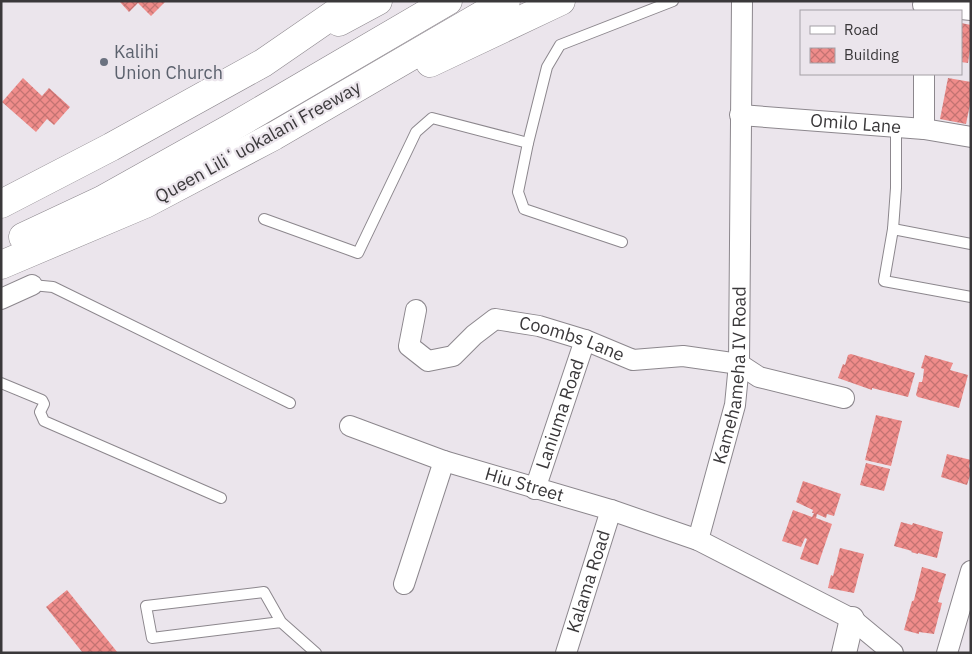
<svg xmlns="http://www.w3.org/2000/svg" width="972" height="654" font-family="'IBM Plex Sans',sans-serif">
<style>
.building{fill:url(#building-cross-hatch)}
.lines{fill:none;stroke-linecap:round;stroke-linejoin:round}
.service-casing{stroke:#8c878d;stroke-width:12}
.minor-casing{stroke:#8c878d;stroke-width:22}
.tertiary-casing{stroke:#8c878d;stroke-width:26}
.motorway-casing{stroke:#8c878d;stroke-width:29}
.service{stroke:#fff;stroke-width:10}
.minor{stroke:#fff;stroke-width:20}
.tertiary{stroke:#fff;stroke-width:24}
.motorway{stroke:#fff;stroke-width:28}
.worship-dot{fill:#6b7280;stroke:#ebe5ec;stroke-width:2}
.labels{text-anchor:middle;stroke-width:4.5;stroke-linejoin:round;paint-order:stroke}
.worship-label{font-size:18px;fill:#5b616d;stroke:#ebe5ec;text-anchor:start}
.street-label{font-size:18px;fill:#3a383a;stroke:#ebe5ec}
</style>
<defs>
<pattern id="building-cross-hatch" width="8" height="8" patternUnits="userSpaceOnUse" patternTransform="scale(1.25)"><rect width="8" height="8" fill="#ef8c8a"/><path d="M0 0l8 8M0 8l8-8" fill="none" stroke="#c37372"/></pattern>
</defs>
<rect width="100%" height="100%" fill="#ebe5ec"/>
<g class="building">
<polygon points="119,1 166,1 151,16 138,3 129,12"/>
<polygon points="961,23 971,25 971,42 968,63 961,62"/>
<polygon points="23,78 42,96 49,88 70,107 54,125 47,119 36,132 2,102"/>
<polygon points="948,78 971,82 971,100 966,124 940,119"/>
<polygon points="851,354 915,373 908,397 872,388 872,390 838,378 843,364 845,365 848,355"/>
<polygon points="925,355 953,363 950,370 968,375 959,408 918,397 916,395 919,382 922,382 923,378 924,369 921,368"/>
<polygon points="876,415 902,421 891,466 865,460"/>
<polygon points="947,454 971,460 969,466 971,472 967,485 941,477"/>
<polygon points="866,463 890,469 884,491 860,485"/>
<polygon points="803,481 841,494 834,516 827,514 826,518 817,514 816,518 832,524 818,565 800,559 807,539 805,538 801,547 782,541 793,510 812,517 814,513 812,513 813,510 796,502"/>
<polygon points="901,522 912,525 913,523 943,532 937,558 918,553 918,554 911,552 912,551 894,546"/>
<polygon points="840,548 864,554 854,593 828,588 831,575 833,576"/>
<polygon points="922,567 946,574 938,602 942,603 934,634 919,632 919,634 904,630 912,601 913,601 914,600"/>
<polygon points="67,590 118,653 83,653 46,607"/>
</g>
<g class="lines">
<g class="service-casing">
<g id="service">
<polyline points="896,127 896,188 893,229 884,281 971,297"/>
<polyline points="264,219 358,253 416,132 432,118 528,143"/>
<polyline points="893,229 971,244"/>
<polyline points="622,242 524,209 518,192 528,143 547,67 560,45 673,1"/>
<polyline points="32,285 53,287 290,403"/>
<polyline points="1,383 42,400 44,404 40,412 44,421 221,498"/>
<polyline points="281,622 152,638 146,606 264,592 281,622 316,653"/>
</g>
</g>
<g class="minor-casing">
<g id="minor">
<polyline points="923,5 971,10"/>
<polyline points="924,74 924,129"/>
<path id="s1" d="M740,115L924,129L971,137"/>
<polyline points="1,299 32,285"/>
<path id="s2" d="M416,310L409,346L428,361L453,356L474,335L495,319L539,326L585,340L633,360L683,356L739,364L759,377L844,398"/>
<path id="s3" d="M350,426L444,461L611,510L698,540L852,619L893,653"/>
<path id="s4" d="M535,489L585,340"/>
<path id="s5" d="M698,540L735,405L739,364L742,1"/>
<polyline points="404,584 444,461"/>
<path id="s6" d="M566,653L611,510"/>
<polyline points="947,653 971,571"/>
</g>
</g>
<g class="tertiary-casing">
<polyline id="tertiary" points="844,653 852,619"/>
</g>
<g class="motorway-casing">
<g id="motorway">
<polyline points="339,22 378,1"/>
<polyline points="430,63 561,1"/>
<polyline points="1,204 111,147 263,63 353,1"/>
<polyline points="23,237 102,200 229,129 448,1"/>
<polyline points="1,265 145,204 274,136 506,1"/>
</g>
</g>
<use href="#service" class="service"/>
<use href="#minor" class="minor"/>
<use href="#tertiary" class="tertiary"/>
<use href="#motorway" class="motorway"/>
</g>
<circle class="worship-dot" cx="104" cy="62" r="5"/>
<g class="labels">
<g class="worship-label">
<text x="114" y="58">Kalihi<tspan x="114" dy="21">Union Church</tspan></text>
</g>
<g class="street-label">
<text dy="6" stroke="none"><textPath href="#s1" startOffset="116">Omilo Lane</textPath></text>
<text transform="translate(258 142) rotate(-29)" y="6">Queen Liliʻuokalani Freeway</text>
<text dy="6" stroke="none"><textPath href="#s2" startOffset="222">Coombs Lane</textPath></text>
<text dy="6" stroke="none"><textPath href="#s5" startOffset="169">Kamehameha IV Road</textPath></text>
<text dy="6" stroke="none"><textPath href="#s4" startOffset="79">Laniuma Road</textPath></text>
<text dy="6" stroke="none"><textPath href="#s3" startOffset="184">Hiu Street</textPath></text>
<text dy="6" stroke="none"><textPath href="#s6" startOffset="75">Kalama Road</textPath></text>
</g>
</g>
<rect width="972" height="654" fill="none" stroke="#3a383a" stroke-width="5"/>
<rect x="800" y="10" width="162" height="65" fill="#ebe5ec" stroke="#a4a0a5"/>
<rect x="810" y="26" width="25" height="8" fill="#ffffff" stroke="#a4a0a5"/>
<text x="844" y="35" font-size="15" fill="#3a383a">Road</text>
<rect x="810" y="48" width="25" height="15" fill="url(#building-cross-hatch)" stroke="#a4a0a5"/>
<text x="844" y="60" font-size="15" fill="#3a383a">Building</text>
</svg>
